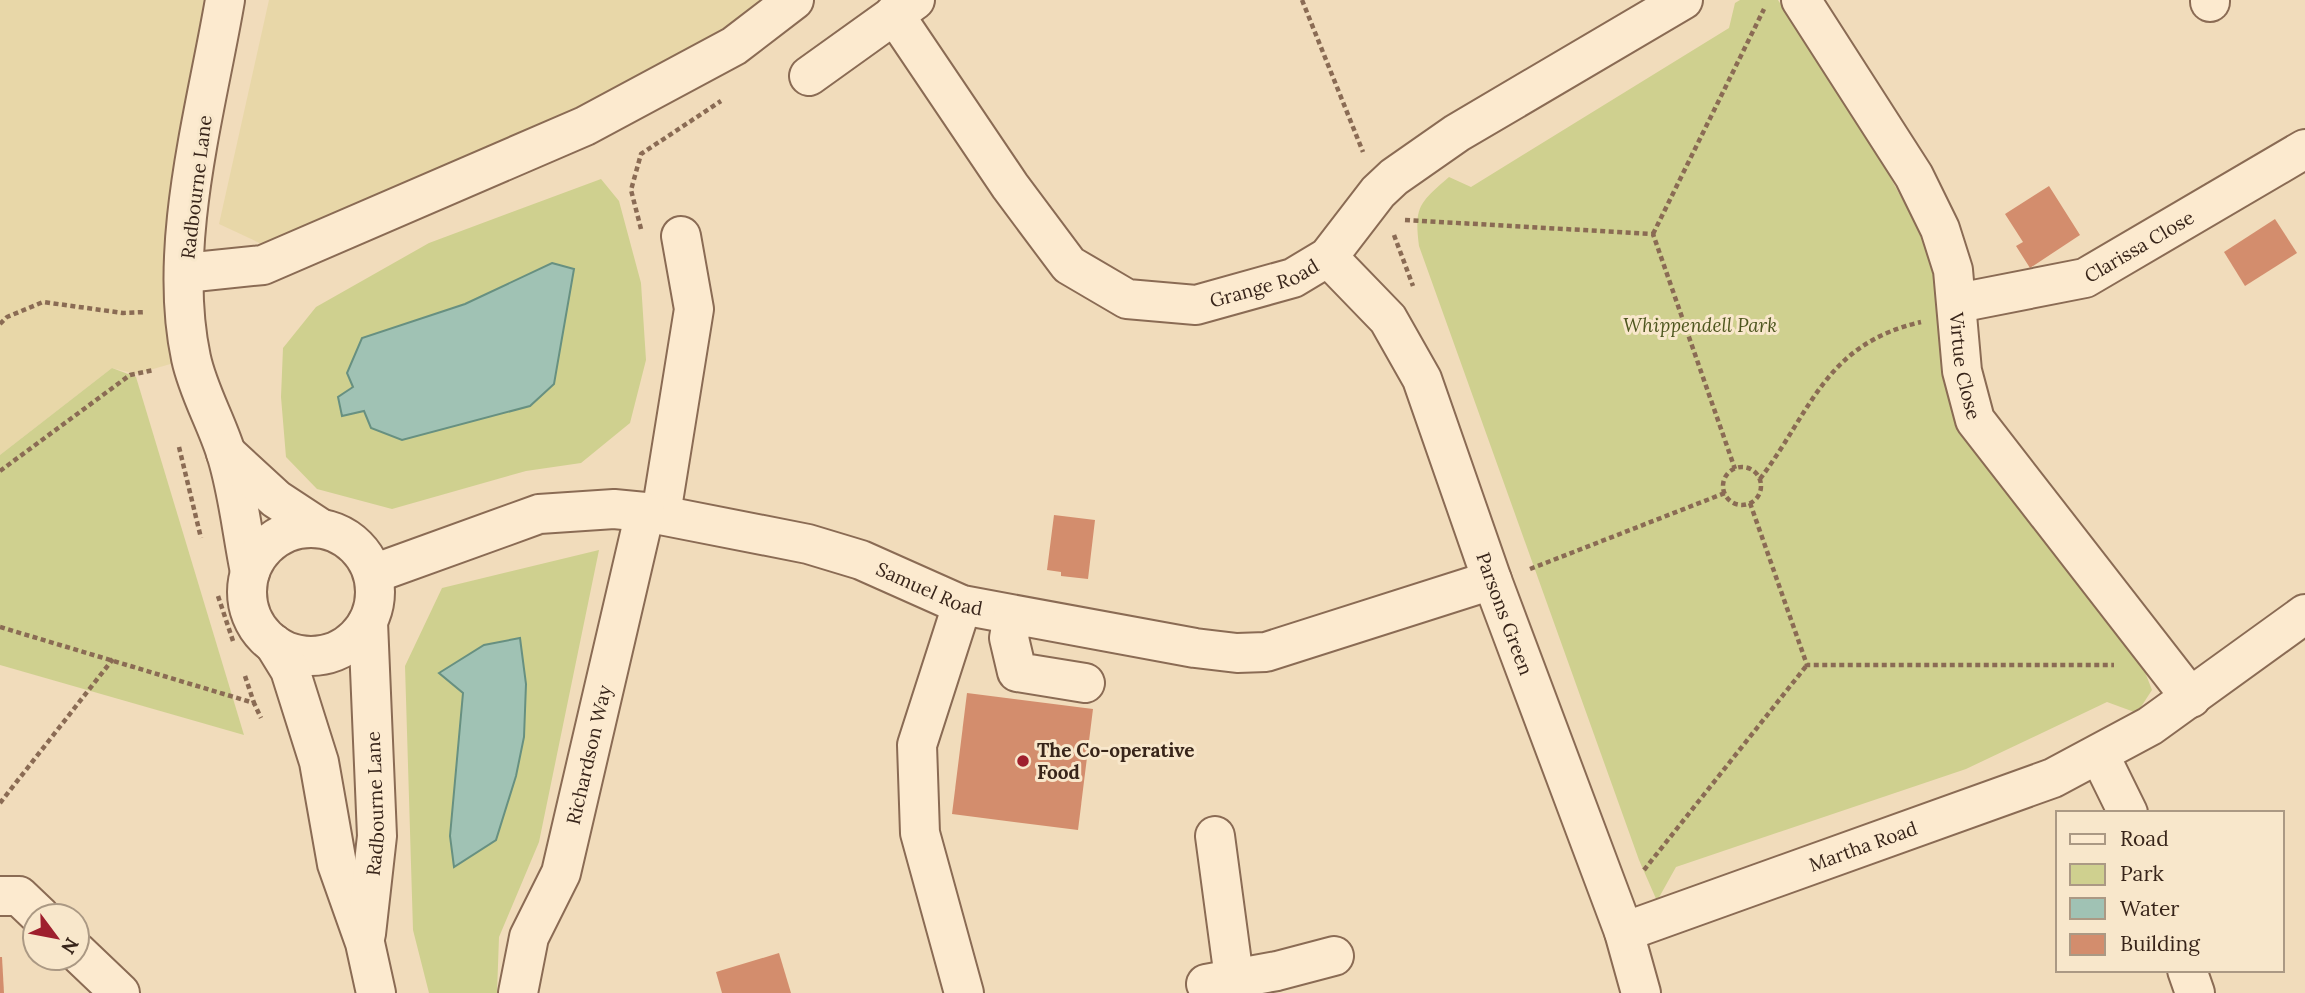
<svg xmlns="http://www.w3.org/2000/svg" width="2305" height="993" font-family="Lora,serif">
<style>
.farmland{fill:#e8d7a8}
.green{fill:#cfd08f;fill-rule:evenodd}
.water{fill:#a0c2b4;stroke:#679081;stroke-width:2}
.building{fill:#d38d6d}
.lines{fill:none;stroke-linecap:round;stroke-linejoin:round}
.minor-casing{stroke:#8a6b54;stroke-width:42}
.path{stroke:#8a6b54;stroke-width:4.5;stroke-dasharray:5 3.5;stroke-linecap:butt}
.minor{stroke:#fceacf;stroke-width:38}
.poi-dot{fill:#9e1f2d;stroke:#f8e7cb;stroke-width:2.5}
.labels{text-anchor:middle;stroke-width:6;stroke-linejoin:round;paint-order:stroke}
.street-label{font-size:19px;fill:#38251a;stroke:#f8e7cb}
.park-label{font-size:19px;font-style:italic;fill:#4e561f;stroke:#f8e7cb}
.poi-label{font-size:19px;font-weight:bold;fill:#38251a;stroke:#f8e7cb;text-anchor:start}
</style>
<rect width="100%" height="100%" fill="#f1dcbb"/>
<g class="farmland">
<polygon points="0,0 229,0 191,358 136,374 112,368 0,455"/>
<polygon points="269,0 765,0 746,15 604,100 266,246 219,224"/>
</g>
<g class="green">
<path d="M1740,0H1778L1884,166L1929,248L1939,317L1943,380L1961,426L2136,649L2152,690L2137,713L2107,702L1966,769L1676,867L1657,901L1639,860L1419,246C1414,207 1419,203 1449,177L1471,187L1729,28L1735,3Z"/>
<path d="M601,179L619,201L641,283L646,360L630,423L581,463L526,471L392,509L317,489L286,457L281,397L283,348L316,307L429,243ZM552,263L530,406L402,440L364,411L338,397L465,304Z"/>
<polygon points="112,368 136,377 244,735 0,665 0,455"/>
<path d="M599,550L539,842L499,937L497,993H429L413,930L405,666L442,588ZM520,639L526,684L524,737L516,776L496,839L455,867L450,836L463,693Z"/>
</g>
<g class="water">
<polygon points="552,263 574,269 554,384 530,406 402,440 371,428 364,411 342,416 338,397 353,387 347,373 362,338 465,304"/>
<polygon points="520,638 526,684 524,737 516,776 496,840 454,867 450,836 463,693 439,673 484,645"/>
</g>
<g class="building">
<polygon points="2049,186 2080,235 2030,268 2016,246 2023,242 2005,214"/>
<polygon points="2275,219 2297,253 2245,286 2224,252"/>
<polygon points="1054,515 1095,520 1088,579 1061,576 1061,572 1047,570"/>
<polygon points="967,693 1093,709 1078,830 952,814"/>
<polygon points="779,953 791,993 722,993 716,972"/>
<polygon points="0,957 2,957 4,993 0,993"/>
</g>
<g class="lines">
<g class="minor-casing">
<g id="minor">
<path d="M225,0C206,111 167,246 191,358C198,391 216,421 226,453C238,490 242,533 250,572"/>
<path id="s1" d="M1801,0L1914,176L1940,229L1953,270L1962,371L1975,420L2191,698"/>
<polyline points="2210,0 2210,2"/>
<path id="s2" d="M894,14L1010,186L1069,265L1127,299L1196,305L1293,278L1328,257L1378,192L1394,177L1457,133L1683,0"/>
<polyline points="809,76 915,0"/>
<path id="s3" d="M1328,257L1388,319L1422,379L1492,580L1624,932L1641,993"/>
<polyline points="185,273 263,265 585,126 734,46 794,0"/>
<path id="s4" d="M1958,303L2085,278L2305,149"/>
<polyline points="226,453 276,499 320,528"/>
<polyline points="661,514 694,309 681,236"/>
<circle cx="311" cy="592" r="64"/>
<path id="s5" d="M373,574L539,514L614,509L645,512L808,544L861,560L962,605L1195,648L1237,653L1266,652L1492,580"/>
<polyline points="962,605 917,745 920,833 964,993"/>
<polyline points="1013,616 1009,638 1017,672 1085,683"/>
<polyline points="274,644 290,670 319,762 337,864 365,943 376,993"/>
<polyline points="2099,754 2128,813"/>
<polyline points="1215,836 1234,978"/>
<polyline points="0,896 19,896 40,916"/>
<path id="s6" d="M1624,932L2053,778L2150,726L2305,614"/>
<path id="s7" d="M366,934L377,836L368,622"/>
<polyline points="77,952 120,993"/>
<polyline points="2187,970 2195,993"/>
<polyline points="1206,984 1277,971 1334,956"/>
<path id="s8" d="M518,993L529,937L561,873L645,512"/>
</g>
</g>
<g class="path">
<polyline points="1302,0 1363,152"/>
<polyline points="1405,220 1653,234 1735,469"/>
<polyline points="641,229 631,190 641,154 721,101"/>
<polyline points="1653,234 1764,9"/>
<polyline points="1394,235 1413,286"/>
<polyline points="0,324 7,317 43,302 123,313 146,312"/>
<polyline points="179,447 201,538"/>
<circle cx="1742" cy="486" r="19"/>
<polyline points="0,471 130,375 154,370"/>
<path d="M1760,479C1812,410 1825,344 1921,322"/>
<polyline points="1750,503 1807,665 2114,665"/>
<polyline points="1530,569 1725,493"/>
<polyline points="218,596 233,641"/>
<polyline points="0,627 254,703 261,718"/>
<polyline points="245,676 254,703"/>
<polyline points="0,803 113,659"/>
<polyline points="1644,870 1807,665"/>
</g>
<use href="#minor" class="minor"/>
</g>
<circle class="poi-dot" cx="1023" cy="761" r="7"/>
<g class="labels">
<g class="street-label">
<text transform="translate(196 187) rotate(-83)" y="7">Radbourne Lane</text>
<text dy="7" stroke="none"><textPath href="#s4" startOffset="192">Clarissa Close</textPath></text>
<text dy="7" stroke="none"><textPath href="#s2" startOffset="514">Grange Road</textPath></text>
<text dy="7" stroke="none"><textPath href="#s1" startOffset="408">Virtue Close</textPath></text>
<text dy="7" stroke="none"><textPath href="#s5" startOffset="579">Samuel Road</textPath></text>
<text dy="7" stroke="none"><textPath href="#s3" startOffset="404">Parsons Green</textPath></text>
<text dy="7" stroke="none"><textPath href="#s8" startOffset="250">Richardson Way</textPath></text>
<text dy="7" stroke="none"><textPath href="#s7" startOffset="131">Radbourne Lane</textPath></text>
<text dy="7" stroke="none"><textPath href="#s6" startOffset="254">Martha Road</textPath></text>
</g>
<g class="park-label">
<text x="1700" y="332">Whippendell Park</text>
</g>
<g class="poi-label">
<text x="1037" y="757">The Co-operative<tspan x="1037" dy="22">Food</tspan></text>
</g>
</g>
<rect x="2056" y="811" width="228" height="161" fill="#f8e7cb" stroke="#ab9984" stroke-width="2"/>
<rect x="2070" y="834" width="35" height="10" fill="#fceacf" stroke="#ab9984" stroke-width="2"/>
<text x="2120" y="846" font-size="21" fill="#38251a">Road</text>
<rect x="2070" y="864" width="35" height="21" fill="#cfd08f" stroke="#ab9984" stroke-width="2"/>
<text x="2120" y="881" font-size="21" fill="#38251a">Park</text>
<rect x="2070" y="898" width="35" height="21" fill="#a0c2b4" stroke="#ab9984" stroke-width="2"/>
<text x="2120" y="916" font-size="21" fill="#38251a">Water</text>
<rect x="2070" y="934" width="35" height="21" fill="#d38d6d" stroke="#ab9984" stroke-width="2"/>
<text x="2120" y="951" font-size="21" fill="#38251a">Building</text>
<g transform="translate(56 937) rotate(122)"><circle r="33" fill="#f8e7cb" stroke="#ab9984" stroke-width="2"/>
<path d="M0-5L12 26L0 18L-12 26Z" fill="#9e1f2d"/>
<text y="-10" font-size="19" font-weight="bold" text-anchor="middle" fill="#38251a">N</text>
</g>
</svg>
